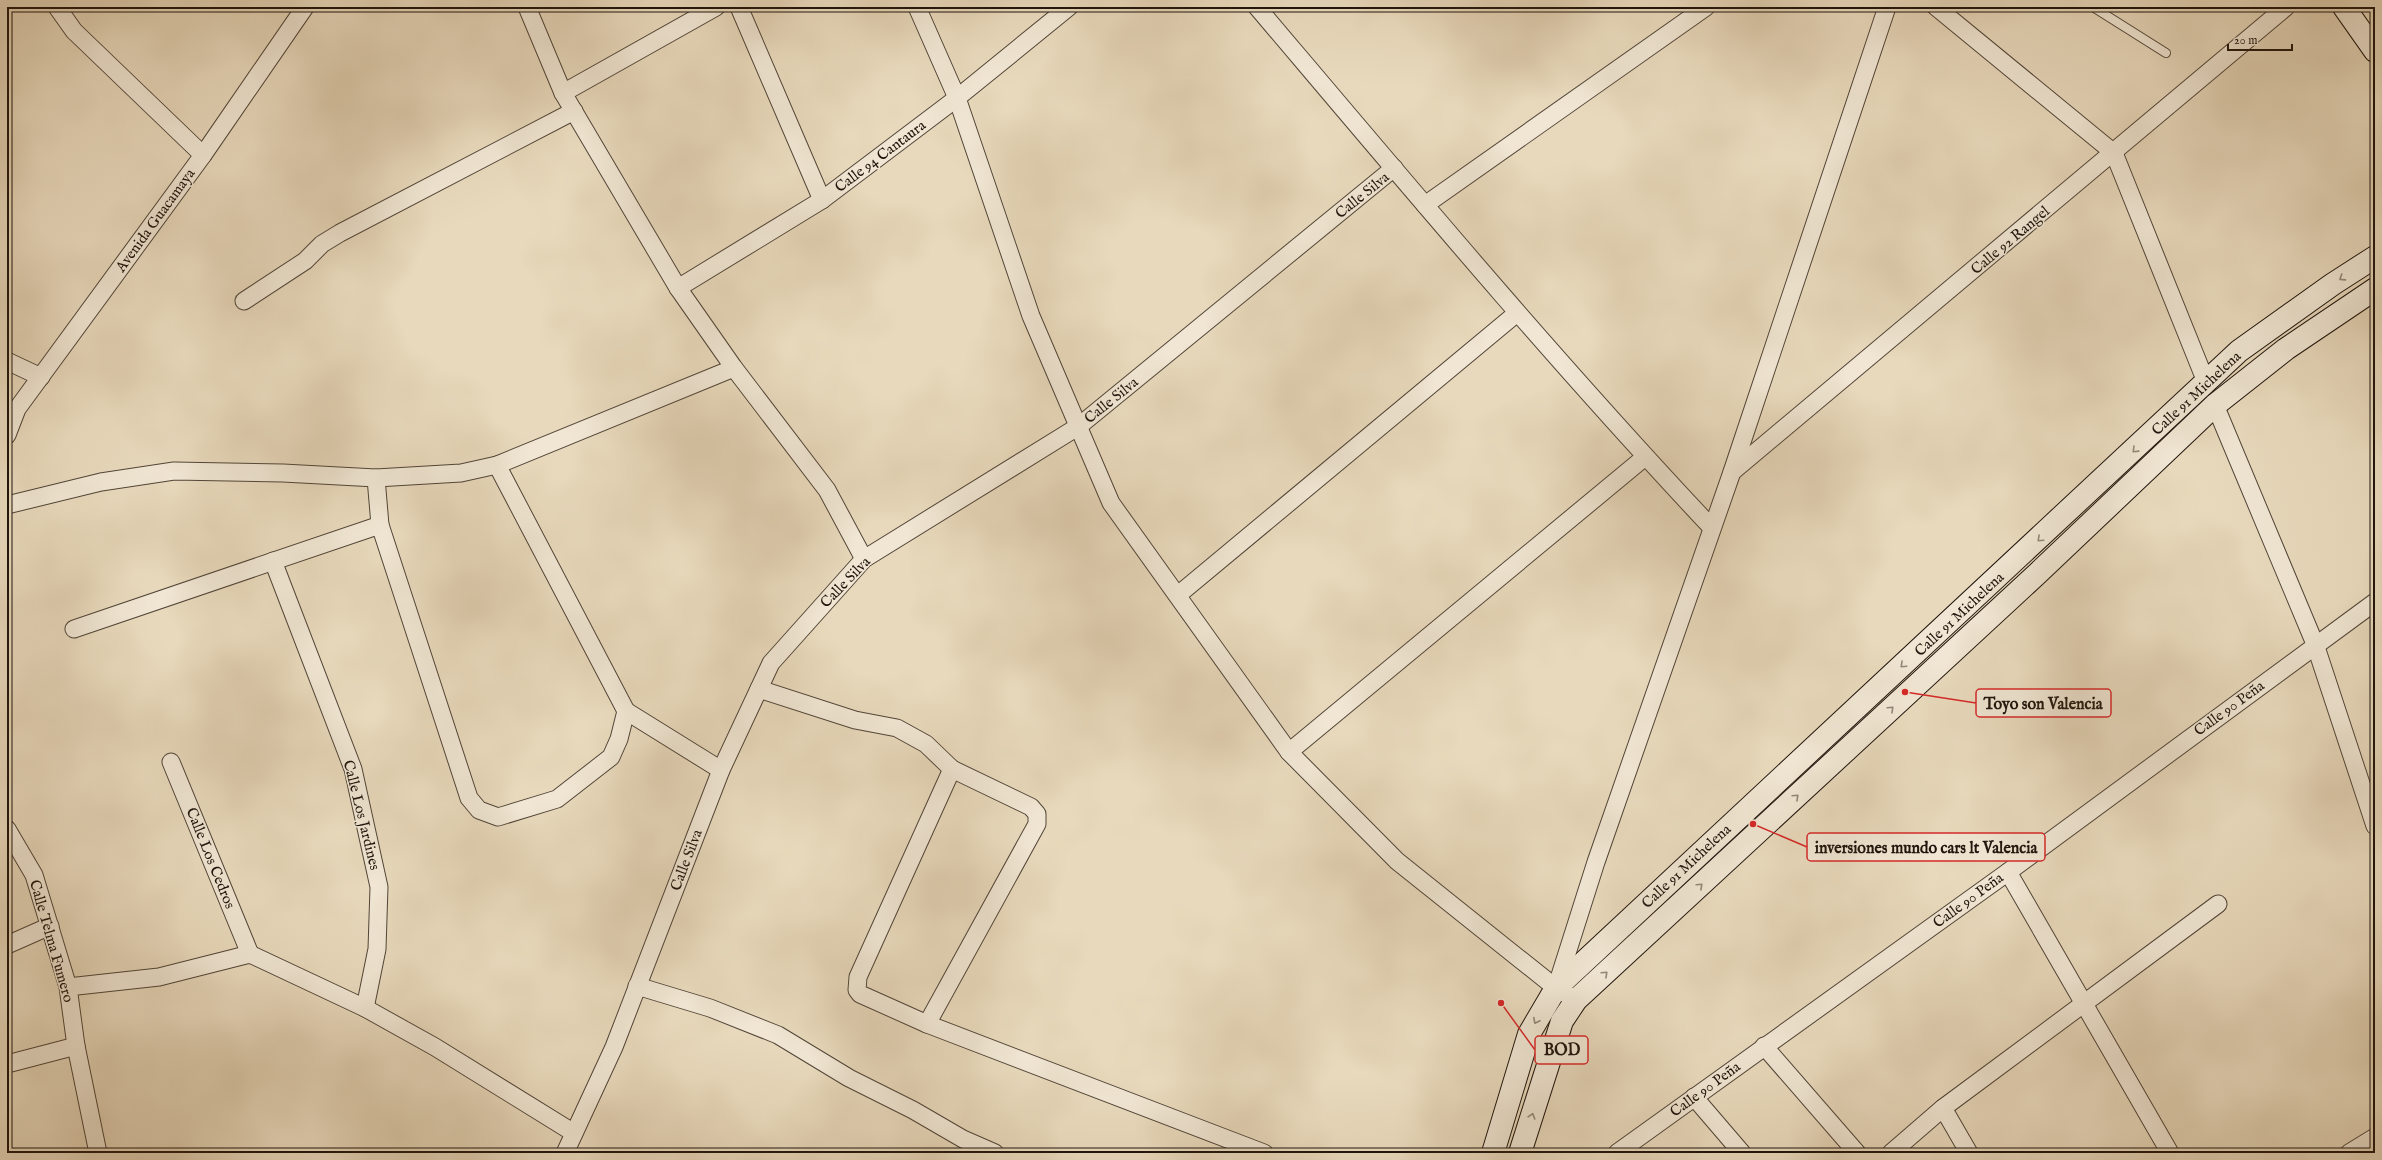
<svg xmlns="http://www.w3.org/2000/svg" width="2382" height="1160" font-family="'IM FELL English',serif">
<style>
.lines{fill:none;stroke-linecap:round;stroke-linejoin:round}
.lane-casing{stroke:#514538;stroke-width:10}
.street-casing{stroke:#514538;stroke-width:19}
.secondary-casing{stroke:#1f140c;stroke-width:24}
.lane{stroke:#f0e6d3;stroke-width:8}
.street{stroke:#f0e6d3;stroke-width:17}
.secondary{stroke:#f0e6d3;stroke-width:22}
.oneway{stroke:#928879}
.labels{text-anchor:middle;stroke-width:3;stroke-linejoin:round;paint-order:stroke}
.street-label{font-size:15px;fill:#1f140c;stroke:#f0e6d3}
.leader{fill:none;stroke:#d62828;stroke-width:1.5}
.callout-dot{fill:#d62828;stroke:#f0e6d3;stroke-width:1.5}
.callout{fill:#f0e6d3;stroke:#d62828;stroke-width:1.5}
.callout-label{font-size:16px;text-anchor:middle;font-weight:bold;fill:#1f140c}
</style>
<rect width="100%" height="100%" fill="#e8d9bc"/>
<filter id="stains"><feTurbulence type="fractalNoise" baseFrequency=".005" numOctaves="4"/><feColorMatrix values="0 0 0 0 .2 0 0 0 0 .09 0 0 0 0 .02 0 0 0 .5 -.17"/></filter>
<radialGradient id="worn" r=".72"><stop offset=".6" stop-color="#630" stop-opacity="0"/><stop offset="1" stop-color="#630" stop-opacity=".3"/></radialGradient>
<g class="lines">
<g class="lane-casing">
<polyline id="lane" points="2093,7 2166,53"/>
</g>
<g class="street-casing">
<g id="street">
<polyline points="57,7 74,31 203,155"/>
<polyline points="527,7 563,93 678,288 734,368 827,490 864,559"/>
<polyline points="739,7 822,200"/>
<polyline points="917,7 957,98 1031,316 1111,503 1289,752 1397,861 1556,988 1576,1000"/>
<path d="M1257,7C1406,183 1554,360 1712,528"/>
<polyline points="1936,7 2114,153 2206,382"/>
<polyline points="563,93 716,7"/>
<polyline points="1425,205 1706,7"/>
<polyline points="678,288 822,200 957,98 1069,7"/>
<polyline points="244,301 305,261 322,244 340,233 574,111"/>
<polyline points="7,361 41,377"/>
<polyline points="2215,405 2315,644 2375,826"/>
<polyline points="7,435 17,409 203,155 305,7"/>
<polyline points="1732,472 2286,7"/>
<polyline points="376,478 380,525"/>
<polyline points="7,505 101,482 174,471 283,473 376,478 461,473 497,465 734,368"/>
<polyline points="273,561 353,769 379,887 377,949 365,1008"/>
<polyline points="1178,595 1517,313"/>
<polyline points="74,629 380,525 469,798 479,810 498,817 557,799 611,757 619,739 626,711 497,465"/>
<polyline points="759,689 855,720 897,728 926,744 952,769 1031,807 1037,814 1037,824 927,1024"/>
<polyline points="626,711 721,770"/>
<polyline points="1289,752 1645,457"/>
<polyline points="171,762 250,954"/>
<polyline points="952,769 858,977 857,990 860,994 927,1024 1264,1153"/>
<polyline points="7,829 34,875 68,987 76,1046 98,1153"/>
<polyline points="2008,872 2170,1153"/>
<polyline points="7,945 50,926"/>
<polyline points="637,986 710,1008 778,1035 849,1078 913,1110 963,1139 995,1153"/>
<polyline points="68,987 159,977 250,954 365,1008 435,1047 574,1133"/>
<polyline points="1556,988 1596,862 1732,472 1887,7"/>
<polyline points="1764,1046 1857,1153"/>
<polyline points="7,1064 76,1046"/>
<polyline points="1694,1097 1742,1153"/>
<polyline points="1943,1108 1969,1153"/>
<polyline points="565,1153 614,1047 721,770 771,663 864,559 1079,426 1394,168"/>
<polyline points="1617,1153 2008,872 2375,602"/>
<polyline points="1891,1153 1943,1108 2218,904"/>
<polyline points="2349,1153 2375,1137"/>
</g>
</g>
<g class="secondary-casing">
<g id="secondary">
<polyline points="2344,7 2375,51"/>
<polyline points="1493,1153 1529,1034 1556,988 2239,351 2333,284 2375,257"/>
<polyline points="1520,1153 1562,1021 1576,1000 2037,574 2215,405 2286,349 2375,289"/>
</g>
</g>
<use href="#lane" class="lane"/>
<use href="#street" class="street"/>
<use href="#secondary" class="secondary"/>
</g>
<defs><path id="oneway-chevron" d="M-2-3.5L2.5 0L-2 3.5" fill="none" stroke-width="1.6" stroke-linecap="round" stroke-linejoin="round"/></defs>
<g class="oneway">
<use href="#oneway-chevron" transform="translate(2342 278) rotate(147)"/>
<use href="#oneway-chevron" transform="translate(2135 450) rotate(136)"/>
<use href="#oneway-chevron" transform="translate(2040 539) rotate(137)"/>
<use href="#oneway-chevron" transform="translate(1903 665) rotate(137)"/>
<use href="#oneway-chevron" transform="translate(1891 709) rotate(-43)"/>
<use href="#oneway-chevron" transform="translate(1796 797) rotate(-43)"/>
<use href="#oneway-chevron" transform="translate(1700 886) rotate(-43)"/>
<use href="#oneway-chevron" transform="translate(1605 974) rotate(-43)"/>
<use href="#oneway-chevron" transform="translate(1536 1021) rotate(117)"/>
<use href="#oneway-chevron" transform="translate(1532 1116) rotate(-73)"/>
</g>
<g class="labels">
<g class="street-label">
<text transform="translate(880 156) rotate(-37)" y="5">Calle 94 Cantaura</text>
<text transform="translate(1362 195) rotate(-39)" y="5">Calle Silva</text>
<text transform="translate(155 220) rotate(-54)" y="5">Avenida Guacamaya</text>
<text transform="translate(2010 240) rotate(-40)" y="5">Calle 92 Rangel</text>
<text transform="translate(2196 393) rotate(-43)" y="5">Calle 91 Michelena</text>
<text transform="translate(1111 400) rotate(-39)" y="5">Calle Silva</text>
<text transform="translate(845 582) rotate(-46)" y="5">Calle Silva</text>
<text transform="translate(1959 614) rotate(-43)" y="5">Calle 91 Michelena</text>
<text transform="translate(2229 708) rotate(-36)" y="5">Calle 90 Peña</text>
<text transform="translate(362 815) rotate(76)" y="5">Calle Los Jardines</text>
<text transform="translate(211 858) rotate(68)" y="5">Calle Los Cedros</text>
<text transform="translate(686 860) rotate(-69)" y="5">Calle Silva</text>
<text transform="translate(1686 866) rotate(-43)" y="5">Calle 91 Michelena</text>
<text transform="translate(1968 900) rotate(-36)" y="5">Calle 90 Peña</text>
<text transform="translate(52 941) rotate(74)" y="5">Calle Telma Fumero</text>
<text transform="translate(1705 1089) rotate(-36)" y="5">Calle 90 Peña</text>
</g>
</g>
<path class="leader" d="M1905 692L1976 703M1753 824L1807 847M1501 1003L1535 1050"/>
<g class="callout-dot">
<circle cx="1905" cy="692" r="4"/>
<circle cx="1753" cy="824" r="4"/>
<circle cx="1501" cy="1003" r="4"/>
</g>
<g class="callout">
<rect x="1976" y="689" width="135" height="28" rx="4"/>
<rect x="1807" y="833" width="238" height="28" rx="4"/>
<rect x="1535" y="1036" width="53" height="28" rx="4"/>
</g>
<g class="callout-label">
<text x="2043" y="709">Toyo son Valencia</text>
<text x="1926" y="853">inversiones mundo cars lt Valencia</text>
<text x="1562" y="1055">BOD</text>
</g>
<rect width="2382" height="1160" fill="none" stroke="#e8d9bc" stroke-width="24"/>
<rect x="8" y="8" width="2366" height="1144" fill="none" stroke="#1f140c" stroke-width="2"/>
<rect x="12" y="12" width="2358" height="1136" fill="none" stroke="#1f140c"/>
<path d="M2228 44v6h64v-6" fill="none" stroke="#1f140c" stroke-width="2"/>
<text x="2234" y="44" font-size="12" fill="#1f140c" stroke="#f0e6d3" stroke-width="3" paint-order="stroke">20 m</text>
<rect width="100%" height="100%" filter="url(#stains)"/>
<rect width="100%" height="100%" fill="url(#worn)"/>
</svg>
